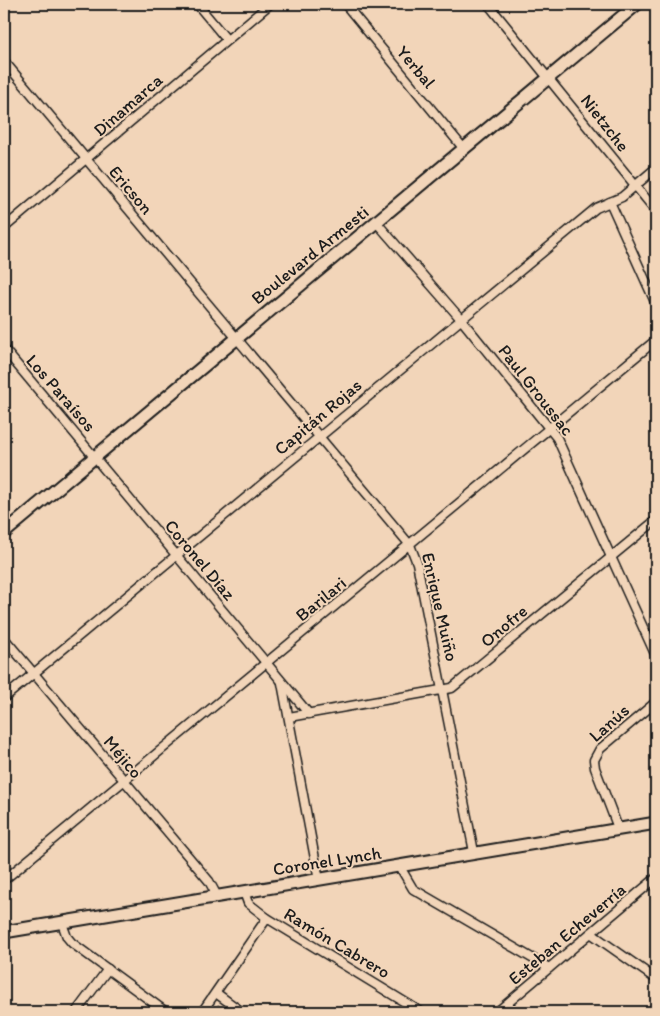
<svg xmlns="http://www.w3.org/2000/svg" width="660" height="1016" font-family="Itim,sans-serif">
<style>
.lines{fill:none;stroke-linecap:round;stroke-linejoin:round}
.street-casing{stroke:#1c1c1c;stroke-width:11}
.secondary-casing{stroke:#1c1c1c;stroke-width:15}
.path{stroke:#1c1c1c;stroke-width:2;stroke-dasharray:5 4;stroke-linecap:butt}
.street{stroke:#f2d5b9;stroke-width:8}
.secondary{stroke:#f2d5b9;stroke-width:11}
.labels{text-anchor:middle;stroke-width:4;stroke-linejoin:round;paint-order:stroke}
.street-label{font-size:18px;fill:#1c1c1c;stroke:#f2d5b9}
</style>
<rect width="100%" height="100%" fill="#f2d5b9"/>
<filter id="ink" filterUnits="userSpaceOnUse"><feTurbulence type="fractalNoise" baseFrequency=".02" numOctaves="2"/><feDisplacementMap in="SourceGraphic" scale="10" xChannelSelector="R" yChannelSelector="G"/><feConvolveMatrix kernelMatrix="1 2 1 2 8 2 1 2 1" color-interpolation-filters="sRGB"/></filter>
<g filter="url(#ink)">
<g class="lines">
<g class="street-casing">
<g id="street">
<polyline points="197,4 227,40"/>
<polyline points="345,4 464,149"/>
<polyline points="488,4 656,211"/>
<polyline points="4,61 410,545 417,563 474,852"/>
<polyline points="610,202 656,304"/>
<polyline points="377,223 460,318 557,438 656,656"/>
<polyline points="4,228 270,4"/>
<polyline points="4,349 309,714"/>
<polyline points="4,638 209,881 217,896"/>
<polyline points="282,683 319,880"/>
<polyline points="4,698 596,208 622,197 656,168"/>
<polyline points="289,717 452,688 656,520"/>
<polyline points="618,828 595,768 594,760 600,749 656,702"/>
<polyline points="400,867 413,889 549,968"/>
<polyline points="4,880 656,340"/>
<polyline points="244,892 248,903 267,918 421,1012"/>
<polyline points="62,923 67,937 72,943 166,1012"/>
<polyline points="592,934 656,979"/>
<polyline points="216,993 242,1012"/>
<polyline points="76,1012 108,969"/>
<polyline points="202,1012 267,918"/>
<polyline points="497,1012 656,878"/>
</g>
</g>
<g class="secondary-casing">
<g id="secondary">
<polyline points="4,533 637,4"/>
<polyline points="4,932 656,823"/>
</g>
</g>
<polyline class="path" points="218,1005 219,1012"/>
<use href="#street" class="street"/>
<use href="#secondary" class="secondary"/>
</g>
</g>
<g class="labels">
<g class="street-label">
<text transform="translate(416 67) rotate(50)" y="6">Yerbal</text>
<text transform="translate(128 105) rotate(-41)" y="6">Dinamarca</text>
<text transform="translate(605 123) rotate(52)" y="6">Nietzche</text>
<text transform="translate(131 190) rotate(50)" y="6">Ericson</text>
<text transform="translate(310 255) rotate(-39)" y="6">Boulevard Armesti</text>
<text transform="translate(536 390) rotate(52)" y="6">Paul Groussac</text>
<text transform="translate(61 393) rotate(49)" y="6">Los Paraísos</text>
<text transform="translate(318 417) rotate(-40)" y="6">Capitán Rojas</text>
<text transform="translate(200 560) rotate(50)" y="6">Coronel Díaz</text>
<text transform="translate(321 599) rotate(-39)" y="6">Barilari</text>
<text transform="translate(440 607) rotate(77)" y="6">Enrique Muiño</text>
<text transform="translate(504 626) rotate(-40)" y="6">Onofre</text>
<text transform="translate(609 723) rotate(-42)" y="6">Lanús</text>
<text transform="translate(123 757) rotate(50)" y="6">Méjico</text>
<text transform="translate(327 861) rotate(-9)" y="6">Coronel Lynch</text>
<text transform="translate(567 934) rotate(-40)" y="6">Esteban Echeverría</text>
<text transform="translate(337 943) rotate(31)" y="6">Ramón Cabrero</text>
</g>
</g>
<rect width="660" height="1016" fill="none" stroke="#f2d5b9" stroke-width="20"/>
<rect x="10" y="10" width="640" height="996" fill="none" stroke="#1c1c1c" stroke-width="2" filter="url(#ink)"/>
</svg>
